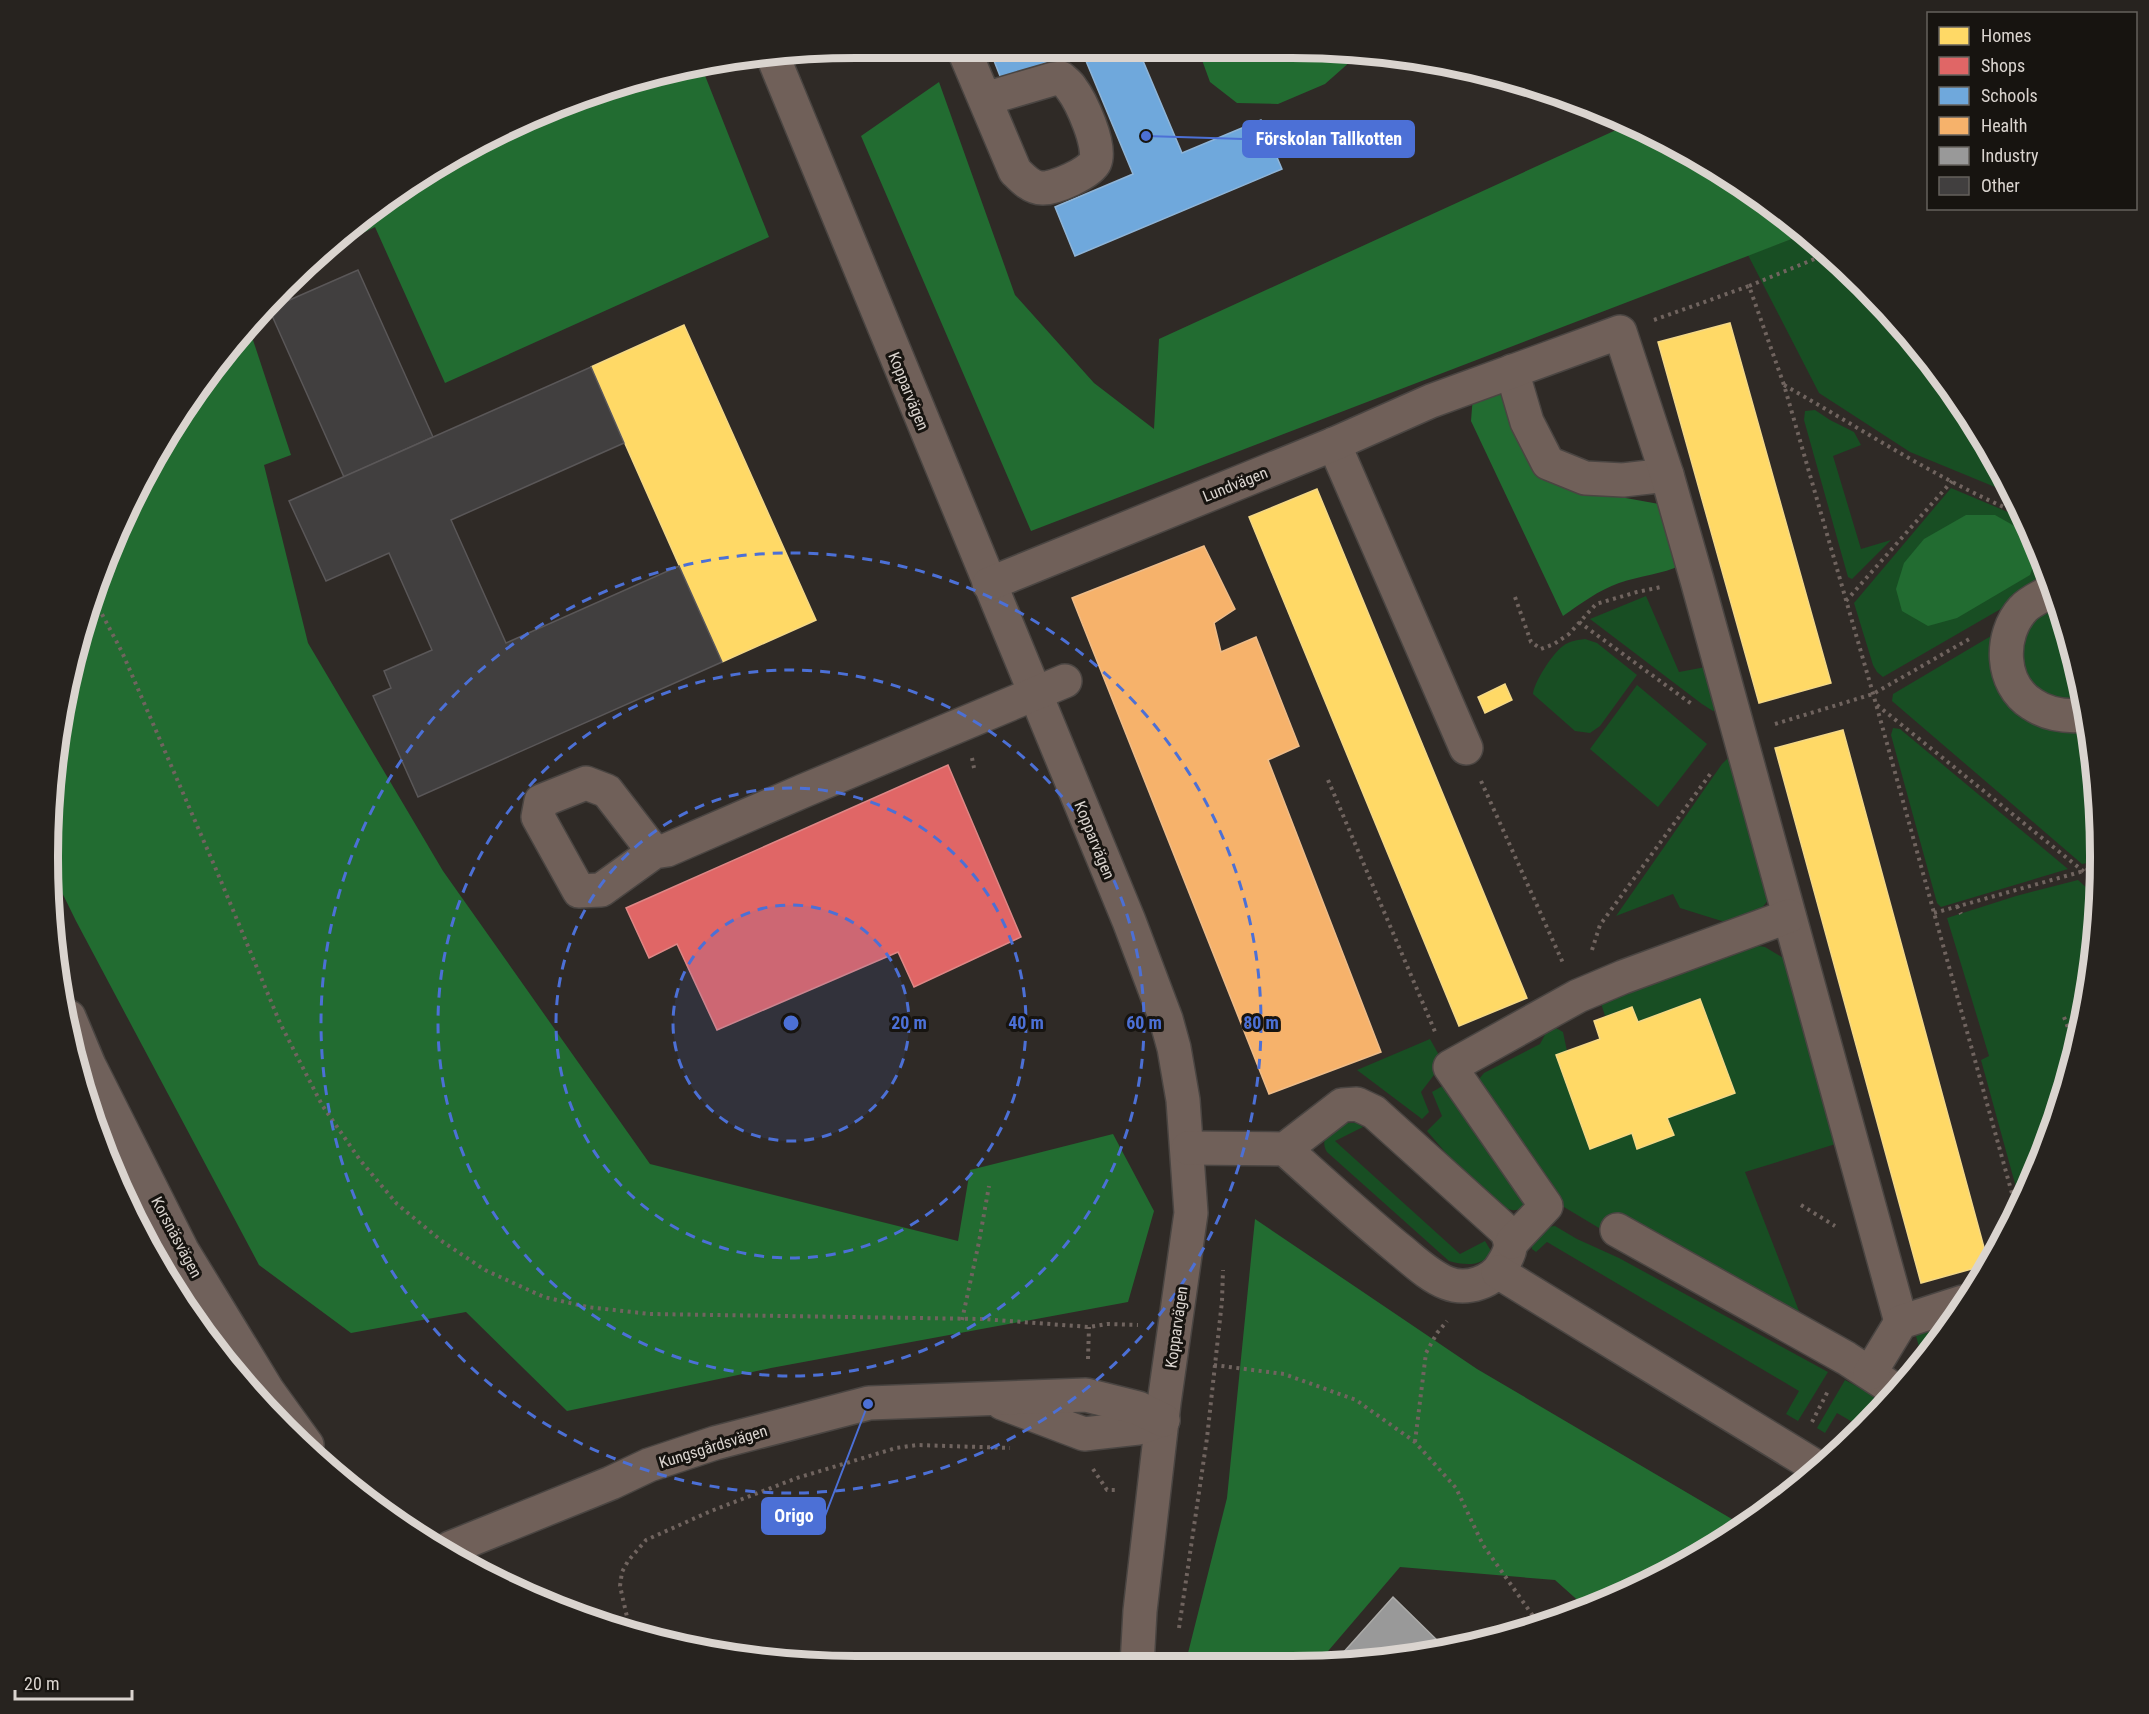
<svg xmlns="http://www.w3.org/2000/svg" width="2149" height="1714" font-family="'Roboto Condensed',sans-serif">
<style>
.green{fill:#184e23}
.forest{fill:#226c31}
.homes{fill:#ffd966;stroke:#f4d886;stroke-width:1.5}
.shops{fill:#e06666;stroke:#de8786;stroke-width:1.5}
.schools{fill:#6fa8dc;stroke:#8fb5d8;stroke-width:1.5}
.health{fill:#f6b26b;stroke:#eebc89;stroke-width:1.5}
.industry{fill:#999;stroke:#acaba9;stroke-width:1.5}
.building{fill:#413f3f;stroke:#5a5758;stroke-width:1.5}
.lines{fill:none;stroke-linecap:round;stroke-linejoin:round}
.minor-casing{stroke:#4a4542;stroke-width:36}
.major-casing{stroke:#4a4542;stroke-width:36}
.path{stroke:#70645f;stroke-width:4;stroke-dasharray:3 4.5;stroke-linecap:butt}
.minor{stroke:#706059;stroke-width:33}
.major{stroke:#70615b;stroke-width:33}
.ring{fill:none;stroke:#4c70d6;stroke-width:3;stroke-dasharray:10 8}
.labels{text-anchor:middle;stroke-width:6;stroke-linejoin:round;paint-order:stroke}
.street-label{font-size:16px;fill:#dad4cf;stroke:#171410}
.rim{fill:none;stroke:#dad4cf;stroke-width:8}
.centre{fill:#4c70d6;stroke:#171410;stroke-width:3}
.ring-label{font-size:18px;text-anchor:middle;font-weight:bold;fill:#4c70d6;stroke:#171410;stroke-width:6;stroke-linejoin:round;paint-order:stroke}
.leader{fill:none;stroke:#4c70d6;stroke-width:2}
.callout-dot{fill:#4c70d6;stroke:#171410;stroke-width:2}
.callout{fill:#4c70d6;stroke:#4c70d6;stroke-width:2}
.callout-label{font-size:18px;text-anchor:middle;font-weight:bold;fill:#fff}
</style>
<rect width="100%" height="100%" fill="#2f2a26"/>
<g class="green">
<polygon points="1805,234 1825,249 1934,364 1993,453 2012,494 1910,452 1819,393 1748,255"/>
<polygon points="1815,410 1830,420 1854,432 1861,445 1833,456 1861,549 1891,540 1852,579 1848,577 1804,420 1805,411"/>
<polygon points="1951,488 2022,518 2051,580 1883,677 1877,672 1873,665 1854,603"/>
<polygon points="1646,596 1679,672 1711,666 1721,708 1713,711 1702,704 1590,619"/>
<path d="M2060,604L2082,698C2061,706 2043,694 2027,683C2016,628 2011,634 2060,604Z"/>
<path d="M1996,633C1996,648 1992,669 1996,684C2007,722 2057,730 2090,735L2094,752L2098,861L2082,864L1892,701L1893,694Z"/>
<path d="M1585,639L1597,643L1637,675L1600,726L1590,733L1575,731L1533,694C1534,682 1553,653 1563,646C1569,641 1578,640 1585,639Z"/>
<polygon points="1637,685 1707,744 1658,807 1590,749"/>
<polygon points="1893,728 1900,729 2068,869 1941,907 1937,903 1891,735"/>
<polygon points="1729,757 1773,894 1757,914 1728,923 1680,908 1673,894 1616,916 1722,764"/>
<polygon points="2078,880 2099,899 2099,910 2073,1067 2028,1188 2017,1191 1981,1060 1989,1056 1947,918 2016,896"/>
<polygon points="1745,944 1765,947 1785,959 1839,1143 1745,1172 1799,1311 1785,1309 1629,1217 1599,1228 1559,1204 1478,1089 1479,1079 1484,1073 1540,1044 1548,1029 1556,1028 1563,1032 1567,1051 1556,1055 1590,1148 1632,1133 1638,1148 1674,1135 1667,1118 1735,1093 1700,1000 1638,1022 1632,1007 1605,1016 1600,1000"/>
<polygon points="1430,1039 1445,1066 1437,1071 1421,1092 1429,1112 1422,1119 1357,1070"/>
<path d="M1446,1084L1526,1200L1522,1209C1518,1209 1515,1211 1512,1210C1488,1206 1444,1150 1427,1131L1442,1116L1432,1092Z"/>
<path d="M1346,1123H1356L1363,1127L1335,1141L1460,1254L1485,1241L1491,1251C1484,1268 1463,1265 1449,1261L1327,1152C1318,1137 1333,1127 1346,1123Z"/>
<polygon points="1555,1226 1577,1239 1619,1258 1828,1372 1798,1421 1786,1414 1799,1391 1547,1242 1536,1252 1532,1249 1532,1240 1548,1227"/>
<polygon points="1951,1322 1934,1350 1923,1361 1916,1336"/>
<polygon points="1845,1380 1885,1401 1861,1427 1837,1413 1825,1433 1817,1428"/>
</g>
<g class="forest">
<polygon points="1198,49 1345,50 1357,52 1351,61 1325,84 1278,104 1237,103 1210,82"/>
<polygon points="702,68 769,237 445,383 375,227 333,248 453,156 648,75"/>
<polygon points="939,82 1015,295 1094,383 1154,429 1159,339 1627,125 1696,156 1805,234 1031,531 861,136"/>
<polygon points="250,331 291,455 264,465 308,643 443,871 650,1164 958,1241 970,1170 1113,1134 1154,1211 1128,1302 771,1368 567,1411 466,1312 351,1333 259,1265 76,921 50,868 48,857 76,647 157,452"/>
<path d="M1505,389L1598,493L1659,504L1682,565C1662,574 1640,576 1619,583C1599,590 1580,604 1563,616L1471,421L1473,395Z"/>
<polygon points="1966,515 1995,515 2025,532 2038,552 2030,575 1957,618 1928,626 1902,611 1896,589 1904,563 1924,539"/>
<polygon points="1255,1219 1477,1369 1742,1525 1696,1558 1583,1605 1555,1580 1400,1567 1317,1664 1185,1665 1227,1498"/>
</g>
<g class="homes">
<polygon points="1730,323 1831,683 1759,703 1658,342"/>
<polygon points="684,325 816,620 722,662 591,367"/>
<polygon points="1317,489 1527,998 1459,1026 1249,517"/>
<polygon points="1505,684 1512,700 1485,713 1478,697"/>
<polygon points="1843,730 1988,1262 1986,1265 1921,1283 1775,748"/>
<polygon points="1700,999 1735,1093 1667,1118 1674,1135 1637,1149 1632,1133 1590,1149 1556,1055 1600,1039 1594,1021 1632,1007 1638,1022"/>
</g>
<polygon class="shops" points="948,765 1021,937 914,987 898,952 717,1030 677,944 649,958 626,908"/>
<g class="schools">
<polygon points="989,48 1078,49 1002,81"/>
<polygon points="1081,49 1138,49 1182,153 1261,120 1282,169 1075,256 1055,207 1133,174"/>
</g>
<polygon class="health" points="1204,546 1235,609 1214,623 1221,652 1256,637 1299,746 1268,760 1381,1052 1269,1094 1072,598"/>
<polygon class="industry" points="1393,1597 1445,1648 1345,1664 1333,1664"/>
<g class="building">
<polygon points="358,270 433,437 344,477 269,309"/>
<polygon points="591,367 624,443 451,520 506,643 679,566 722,662 418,797 373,696 391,688 384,671 432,650 389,553 326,581 289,501"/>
</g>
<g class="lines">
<g class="minor-casing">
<g id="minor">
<path d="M963,48L1015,171C1022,178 1031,188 1042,188C1054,189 1090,173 1095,162C1102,146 1081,101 1071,88C1069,84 1064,81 1061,78L1053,79L985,99"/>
<polyline points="774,59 1129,921 1166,1019 1174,1048 1183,1100 1191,1213 1164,1403 1140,1611 1137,1665"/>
<polyline points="1512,371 1527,422 1548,463 1585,478 1623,480 1667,475"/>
<polyline points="1334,444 1466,748"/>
<polyline points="989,584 1334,444 1431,401 1620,332 1667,475 1697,580 1901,1322"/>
<path d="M2055,589C2045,595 2030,601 2023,609C1999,635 2000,684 2032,704C2048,715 2067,717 2086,715"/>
<polyline points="654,852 607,791 586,783 541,801 538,817 579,891 601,890 654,852 667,850 803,791 1065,681"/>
<path d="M1188,1148L1285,1149L1342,1105L1357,1104L1374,1112L1506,1231C1513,1244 1511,1251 1503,1264C1493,1282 1467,1291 1447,1283C1429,1276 1414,1261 1399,1249C1360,1217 1323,1183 1285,1149"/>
<polyline points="1617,1230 1846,1358 1895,1390"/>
<polyline points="1512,1242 1546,1206 1450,1067 1578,996 1623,977 1789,916"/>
<polyline points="1498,1272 1820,1469"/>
<polyline points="1870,1373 1901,1322 1963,1302"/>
<polyline points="1002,1403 1084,1434 1138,1428 1163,1420"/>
<polyline points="450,1548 611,1483 649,1465 715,1443 869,1403 1086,1395 1138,1408 1163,1420"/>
</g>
</g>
<g class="major-casing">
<polyline id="major" points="69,1017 89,1065 182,1250 268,1391 307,1445"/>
</g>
<g class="path">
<polyline points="1749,286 1829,253"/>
<polyline points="1654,320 1749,286 1784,385 1876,704 2018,1215"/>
<path d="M1784,385C1862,429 1938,480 2020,514"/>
<polyline points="1515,597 1531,642 1541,649 1554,644 1569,634 1596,604 1637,592 1661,587"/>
<polyline points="95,601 122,652 218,874 280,1023 322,1105 360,1160 397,1204 443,1242 485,1270 544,1297 587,1307 650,1314 983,1319 1089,1327 1107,1324 1138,1325"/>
<polyline points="1846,601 1952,481"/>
<polyline points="1579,622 1693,705"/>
<polyline points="1877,705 2098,883"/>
<polyline points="1775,724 1873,694 1971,638"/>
<polyline points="972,758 974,768"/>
<polyline points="1328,780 1436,1034"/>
<polyline points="1481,781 1563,963"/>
<polyline points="1957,906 1961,914"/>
<polyline points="1934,913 2098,867"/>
<polyline points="1592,950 1600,925 1711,773"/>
<polyline points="2064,1017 2076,1049"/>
<polyline points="1801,1205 1835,1226"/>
<polyline points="962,1320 979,1242 989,1186"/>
<polyline points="1088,1359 1089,1327"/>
<polyline points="1214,1365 1284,1374 1356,1400 1415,1442 1456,1488 1483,1545 1538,1623"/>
<polyline points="1812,1422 1828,1391"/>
<polyline points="1415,1442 1426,1353 1437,1333 1447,1321"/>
<polyline points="1093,1469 1107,1490 1116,1490"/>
<polyline points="1778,1499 1780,1488"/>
<polyline points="1179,1628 1207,1438 1222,1301 1223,1270"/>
<polyline points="630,1630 620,1586 622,1572 628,1561 646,1540 711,1511 797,1478 896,1448 917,1445 1010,1448"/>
</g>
<use href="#minor" class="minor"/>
<use href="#major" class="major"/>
</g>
<circle cx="791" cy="1023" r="118" fill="#4c70d6" fill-opacity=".12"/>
<g class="ring">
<circle cx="791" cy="1023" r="118"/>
<circle cx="791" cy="1023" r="235"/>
<circle cx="791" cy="1023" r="353"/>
<circle cx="791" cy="1023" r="470"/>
</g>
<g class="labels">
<g class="street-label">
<text transform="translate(909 391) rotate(68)" y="6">Kopparvägen</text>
<text transform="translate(1235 484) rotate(-22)" y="6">Lundvägen</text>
<text transform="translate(1095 840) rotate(68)" y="6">Kopparvägen</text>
<text transform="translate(177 1237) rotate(62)" y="6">Korsnäsvägen</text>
<text transform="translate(1176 1327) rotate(-82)" y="6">Kopparvägen</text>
<text transform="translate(713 1446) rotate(-17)" y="6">Kungsgårdsvägen</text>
</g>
</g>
<path d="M0 0H2149V1714H0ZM856 58H1292A798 798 0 0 1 2090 856V858A798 798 0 0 1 1292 1656H856A798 798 0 0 1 58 858V856A798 798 0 0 1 856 58Z" fill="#27231f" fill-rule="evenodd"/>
<path class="rim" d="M856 58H1292A798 798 0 0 1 2090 856V858A798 798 0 0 1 1292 1656H856A798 798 0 0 1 58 858V856A798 798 0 0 1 856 58Z"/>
<circle cx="791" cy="1023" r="9" class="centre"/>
<g class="ring-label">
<text x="909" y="1029">20 m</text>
<text x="1026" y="1029">40 m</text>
<text x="1144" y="1029">60 m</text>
<text x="1261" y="1029">80 m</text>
</g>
<path class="leader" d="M1146 136L1243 139M868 1404L825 1516"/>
<g class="callout-dot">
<circle cx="1146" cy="136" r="6"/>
<circle cx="868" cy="1404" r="6"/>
</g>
<g class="callout">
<rect x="1243" y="121" width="171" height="36" rx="6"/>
<rect x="762" y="1498" width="63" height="36" rx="6"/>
</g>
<g class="callout-label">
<text x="1329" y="145">Förskolan Tallkotten</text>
<text x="794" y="1522">Origo</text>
</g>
<rect x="1927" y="12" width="210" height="198" fill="#171410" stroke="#65615c" stroke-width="1.5"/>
<rect x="1939" y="27" width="30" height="18" fill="#ffd966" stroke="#65615c" stroke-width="1.5"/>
<text x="1981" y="42" font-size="18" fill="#dad4cf">Homes</text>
<rect x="1939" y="57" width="30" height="18" fill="#e06666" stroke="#65615c" stroke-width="1.5"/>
<text x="1981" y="72" font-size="18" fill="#dad4cf">Shops</text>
<rect x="1939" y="87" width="30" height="18" fill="#6fa8dc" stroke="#65615c" stroke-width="1.5"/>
<text x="1981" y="102" font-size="18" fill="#dad4cf">Schools</text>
<rect x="1939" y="117" width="30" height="18" fill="#f6b26b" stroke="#65615c" stroke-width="1.5"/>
<text x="1981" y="132" font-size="18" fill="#dad4cf">Health</text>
<rect x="1939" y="147" width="30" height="18" fill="#999999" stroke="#65615c" stroke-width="1.5"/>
<text x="1981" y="162" font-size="18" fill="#dad4cf">Industry</text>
<rect x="1939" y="177" width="30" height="18" fill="#413f3f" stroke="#65615c" stroke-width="1.5"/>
<text x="1981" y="192" font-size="18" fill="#dad4cf">Other</text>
<path d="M15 1690v9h117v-9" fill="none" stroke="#dad4cf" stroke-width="3"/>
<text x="24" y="1690" font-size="18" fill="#dad4cf" stroke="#171410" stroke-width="4.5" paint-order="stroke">20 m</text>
</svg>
